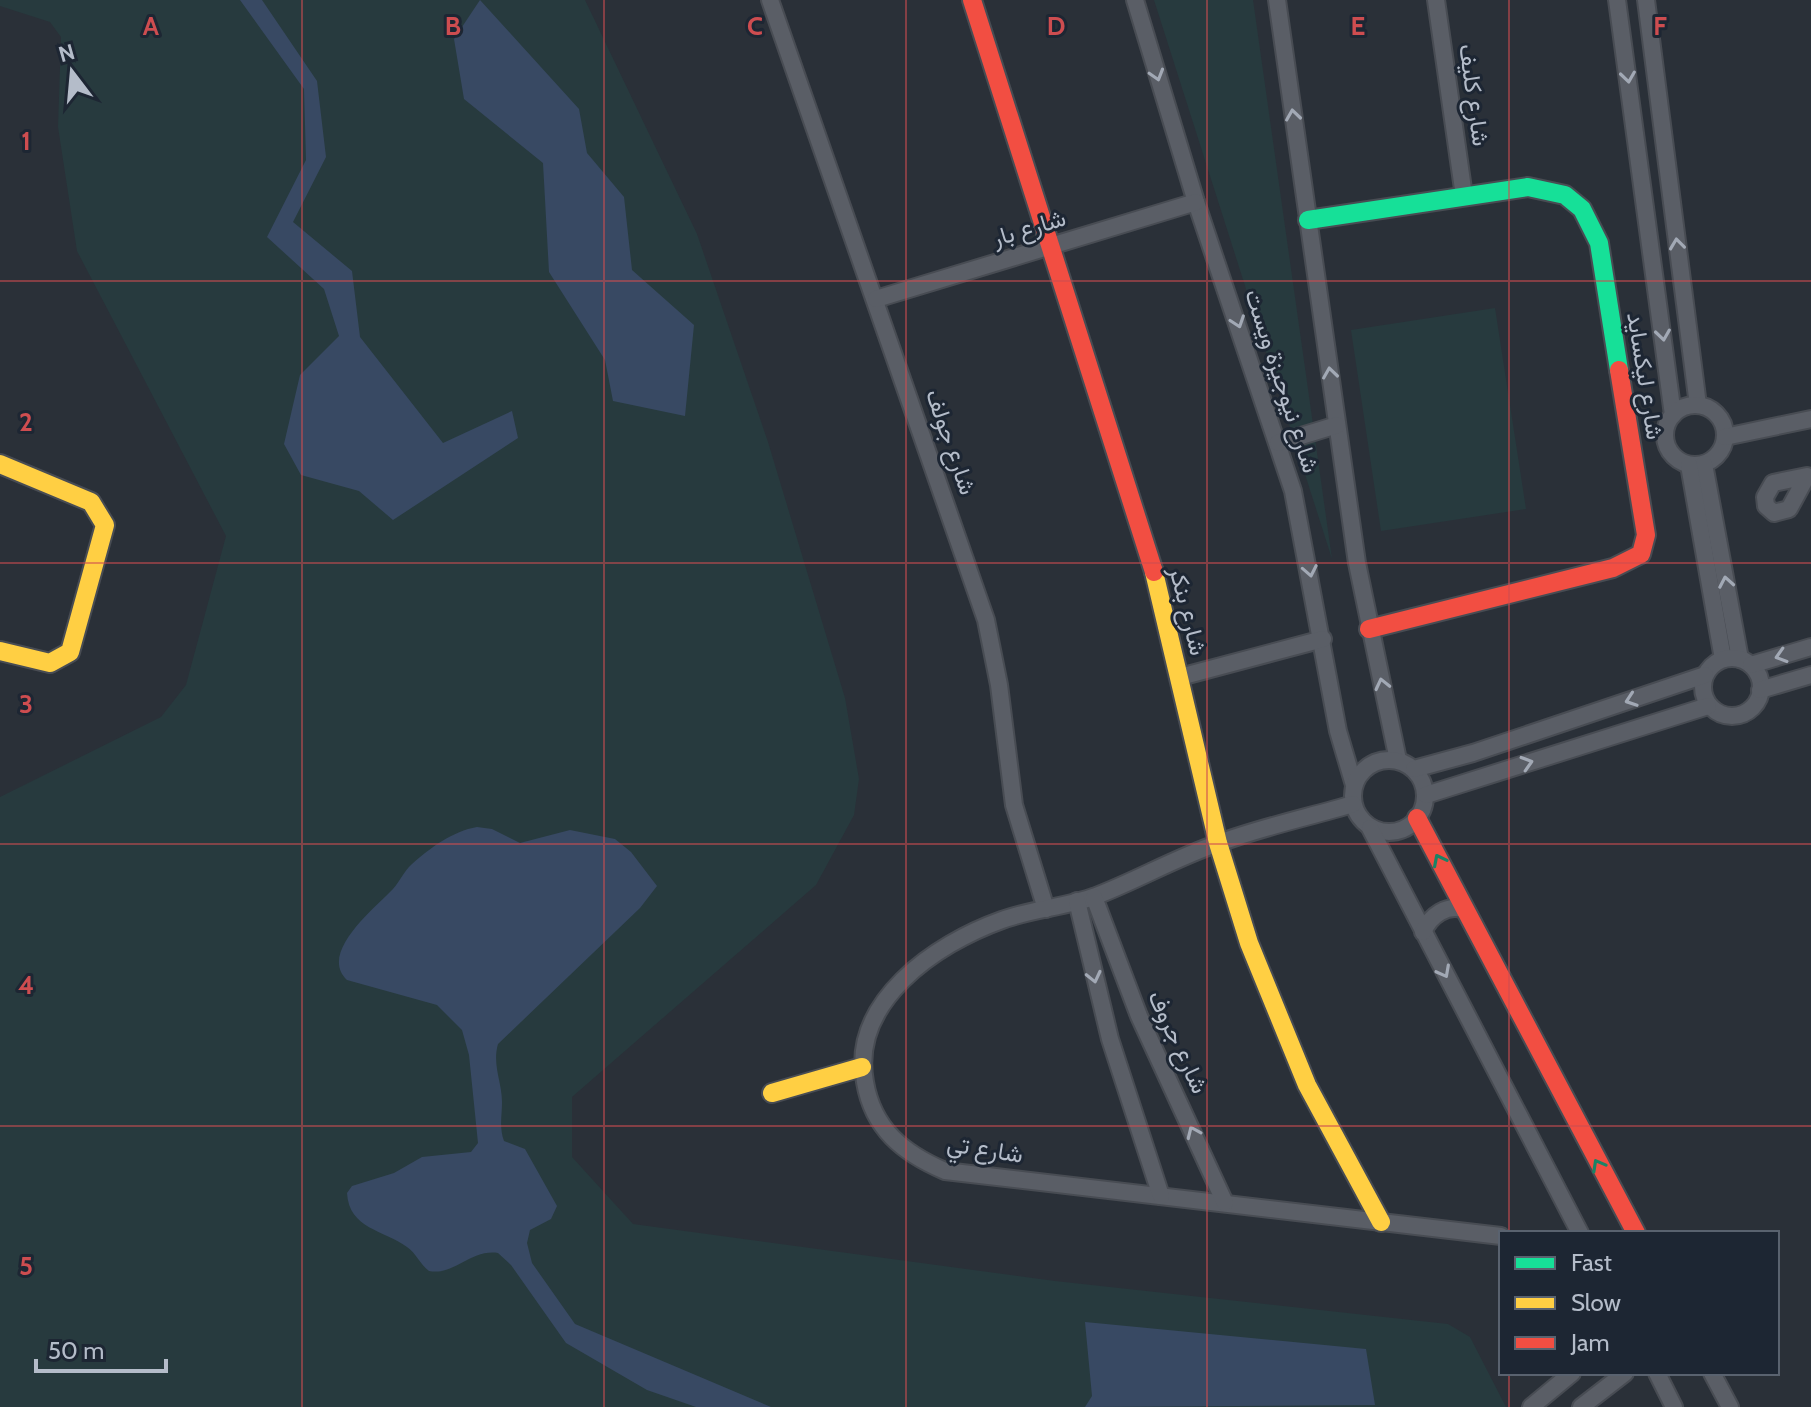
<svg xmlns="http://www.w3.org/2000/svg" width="1811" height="1407" font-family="Cabin,Vazirmatn,sans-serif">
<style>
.green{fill:#273a3e}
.water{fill:#384963}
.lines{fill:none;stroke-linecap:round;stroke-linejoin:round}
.street-casing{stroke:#484c53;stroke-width:20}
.fast-casing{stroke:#484c53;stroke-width:22}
.slow-casing{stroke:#484c53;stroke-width:22}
.jam-casing{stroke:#484c53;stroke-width:22}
.street{stroke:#5a5e66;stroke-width:16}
.fast{stroke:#16e098;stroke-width:18}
.slow{stroke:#ffcf43;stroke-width:18}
.jam{stroke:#f24e42;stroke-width:18}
.oneway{stroke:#a2a9b5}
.oneway2{stroke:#1a8366}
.grid{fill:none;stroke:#ce4d50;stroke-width:2;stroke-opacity:0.55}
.labels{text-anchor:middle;stroke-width:6;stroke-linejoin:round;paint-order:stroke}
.street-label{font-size:24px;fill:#b4bcc9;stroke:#1d2633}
.grid-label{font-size:26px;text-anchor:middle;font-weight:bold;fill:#ce4d50;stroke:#1d2633;stroke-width:6;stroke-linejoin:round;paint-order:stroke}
</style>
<rect width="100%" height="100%" fill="#2a3038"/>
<g class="green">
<polygon points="0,0 585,0 697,234 768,442 845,698 859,779 854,815 816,885 572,1097 572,1157 633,1224 1055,1281 1448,1324 1470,1337 1506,1407 0,1407 0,797 161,717 186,685 226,536 77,251 58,127 61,37 50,22 0,6"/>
<polygon points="1154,0 1253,0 1332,559"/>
<polygon points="1495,308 1526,509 1381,531 1351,330"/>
</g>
<g class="water">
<polygon points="240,0 262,0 317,81 326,157 293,222 352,271 360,337 443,443 512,411 518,438 393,520 359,491 301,475 284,444 300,375 339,336 324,289 267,237 306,160 304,89"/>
<polygon points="480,0 579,109 587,153 624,197 632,270 694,325 685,416 613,401 605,360 549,272 543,163 464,99 454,39"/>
<path d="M477,827L492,829L520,843L570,830L615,839L631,852L657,886L640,908L498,1044C492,1065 502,1082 502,1102C502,1116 499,1127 504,1141L525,1149L557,1206L551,1219L530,1230L527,1243L532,1263L575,1324L771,1407H696L647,1390L566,1343L511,1265L498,1253C470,1249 455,1276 429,1271C420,1264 416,1253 407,1247C384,1230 349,1229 347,1193L352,1186L394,1173L422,1157L471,1152L478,1143L469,1055L462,1030L437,1005L347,980C318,953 375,908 393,889C400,881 404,871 412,864C430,848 453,831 477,827Z"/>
<polygon points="1085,1322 1366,1349 1375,1405 1085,1407 1092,1396"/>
</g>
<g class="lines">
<g class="street-casing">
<g id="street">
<polyline points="770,0 986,620 999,685 1014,805 1046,909"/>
<polyline points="1135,0 1196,202 1293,491 1338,731 1354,785"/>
<polyline points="1277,0 1357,563 1398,760"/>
<polyline points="1436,0 1464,196"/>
<polyline points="1617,0 1673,415"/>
<polyline points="1646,0 1698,405"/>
<polyline points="876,299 1196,202"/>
<circle cx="1695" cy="435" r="30"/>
<polyline points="1725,437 1811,419"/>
<polyline points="1278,443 1337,425"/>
<polyline points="1704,464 1740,659"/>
<polyline points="1689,465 1723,659"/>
<polygon points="1807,476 1789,509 1774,513 1766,506 1765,497 1773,483"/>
<circle cx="1732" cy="687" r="29"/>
<polyline points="1751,665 1811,647"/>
<polyline points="1180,677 1323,639"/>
<polyline points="1760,690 1811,675"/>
<circle cx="1389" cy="796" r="36"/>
<polyline points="1414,769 1473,753 1705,675"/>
<polyline points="1426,795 1708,706"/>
<path d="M1353,804C1309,817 1262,827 1219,843C1177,857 1138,880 1096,896C1066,907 1032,909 1002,920C935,944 850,1002 865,1082C873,1129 903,1153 945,1171L1501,1236"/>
<polyline points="1370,828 1580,1233"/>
<polyline points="1094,897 1139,1016 1225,1203"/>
<polyline points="1077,901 1110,1039 1161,1196"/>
<path d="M1423,932C1430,916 1447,903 1465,910"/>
<polyline points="1657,1373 1674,1407"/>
<polyline points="1712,1373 1730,1407"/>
<polyline points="1531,1407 1572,1373"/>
<polyline points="1581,1407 1625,1373"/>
</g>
</g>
<g class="fast-casing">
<polyline id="fast" points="1308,220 1528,187 1565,195 1582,209 1599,243 1619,370"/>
</g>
<g class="slow-casing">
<g id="slow">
<polyline points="0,464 91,502 105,525 70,652 50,663 0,651"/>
<polyline points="1154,572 1218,843 1249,943 1307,1085 1381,1222"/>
<polyline points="772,1093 862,1067"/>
</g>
</g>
<g class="jam-casing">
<g id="jam">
<polyline points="972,0 1154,572"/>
<polyline points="1369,629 1613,568 1641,554 1646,535 1619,370"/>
<polyline points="1417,818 1636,1233"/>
</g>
</g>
<use href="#street" class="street"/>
<use href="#fast" class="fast"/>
<use href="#slow" class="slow"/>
<use href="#jam" class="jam"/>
</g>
<defs><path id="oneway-chevron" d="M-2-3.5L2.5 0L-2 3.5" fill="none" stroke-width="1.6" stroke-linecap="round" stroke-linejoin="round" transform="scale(2)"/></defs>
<g class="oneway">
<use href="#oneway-chevron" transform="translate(1157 75) rotate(73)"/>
<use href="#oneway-chevron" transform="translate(1628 77) rotate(82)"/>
<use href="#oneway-chevron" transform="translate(1293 115) rotate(-98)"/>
<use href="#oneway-chevron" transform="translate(1677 244) rotate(-97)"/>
<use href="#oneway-chevron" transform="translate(1238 322) rotate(71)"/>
<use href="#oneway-chevron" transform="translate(1663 335) rotate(82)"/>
<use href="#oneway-chevron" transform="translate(1330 373) rotate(-98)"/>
<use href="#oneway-chevron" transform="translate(1310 571) rotate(79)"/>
<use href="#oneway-chevron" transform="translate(1726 582) rotate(-100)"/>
<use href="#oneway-chevron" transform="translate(1781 656) rotate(163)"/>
<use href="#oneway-chevron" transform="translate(1382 684) rotate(-103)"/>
<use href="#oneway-chevron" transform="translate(1631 700) rotate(161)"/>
<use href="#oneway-chevron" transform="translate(1527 763) rotate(-17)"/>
<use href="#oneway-chevron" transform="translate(1444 972) rotate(62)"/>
<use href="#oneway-chevron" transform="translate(1094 977) rotate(77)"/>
<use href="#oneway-chevron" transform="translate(1193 1132) rotate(-114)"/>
</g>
<g class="oneway2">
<use href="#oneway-chevron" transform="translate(1439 860) rotate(-117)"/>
<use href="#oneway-chevron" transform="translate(1598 1165) rotate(-119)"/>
</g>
<path class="grid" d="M302,0V1407M604,0V1407M906,0V1407M1207,0V1407M1509,0V1233M0,281H1811M0,563H1811M0,844H1811M0,1126H1811M1509,1373V1407"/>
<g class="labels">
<g class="street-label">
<text transform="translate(1474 95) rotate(82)" y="8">شارع كليف</text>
<text transform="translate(1029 228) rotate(-17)" y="8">شارع بار</text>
<text transform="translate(1645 376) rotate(81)" y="8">شارع ليكسايد</text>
<text transform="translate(1282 381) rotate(72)" y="8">شارع نيوجيزة ويست</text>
<text transform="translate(951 442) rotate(71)" y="8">شارع جولف</text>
<text transform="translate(1188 611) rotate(76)" y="8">شارع بنكر</text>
<text transform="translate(1178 1042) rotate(65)" y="8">شارع جروف</text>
<text transform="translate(985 1149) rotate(9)" y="8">شارع تي</text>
</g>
</g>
<g class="grid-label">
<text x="151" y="35">A</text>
<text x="453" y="35">B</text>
<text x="755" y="35">C</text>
<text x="1056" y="35">D</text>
<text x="1358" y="35">E</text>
<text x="1660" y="35">F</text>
<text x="26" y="150">1</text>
<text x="26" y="431">2</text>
<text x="26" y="713">3</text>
<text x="26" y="994">4</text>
<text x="26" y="1275">5</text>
</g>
<rect x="1499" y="1231" width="280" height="144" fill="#1d2633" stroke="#59626f" stroke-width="2"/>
<rect x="1515" y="1257" width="40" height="12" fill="#16e098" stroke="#59626f" stroke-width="2"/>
<text x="1571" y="1271" font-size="24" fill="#b4bcc9">Fast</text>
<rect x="1515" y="1297" width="40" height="12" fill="#ffcf43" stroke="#59626f" stroke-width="2"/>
<text x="1571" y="1311" font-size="24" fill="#b4bcc9">Slow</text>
<rect x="1515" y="1337" width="40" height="12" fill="#f24e42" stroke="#59626f" stroke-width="2"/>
<text x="1571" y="1351" font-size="24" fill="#b4bcc9">Jam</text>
<g transform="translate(72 72) rotate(344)" stroke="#1d2633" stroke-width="6" paint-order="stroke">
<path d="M0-6L14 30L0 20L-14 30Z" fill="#b4bcc9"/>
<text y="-12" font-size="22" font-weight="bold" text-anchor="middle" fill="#b4bcc9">N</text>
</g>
<path d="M36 1359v12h130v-12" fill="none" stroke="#b4bcc9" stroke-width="4"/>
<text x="48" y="1359" font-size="24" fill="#b4bcc9" stroke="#1d2633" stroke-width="6" paint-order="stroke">50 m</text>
</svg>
